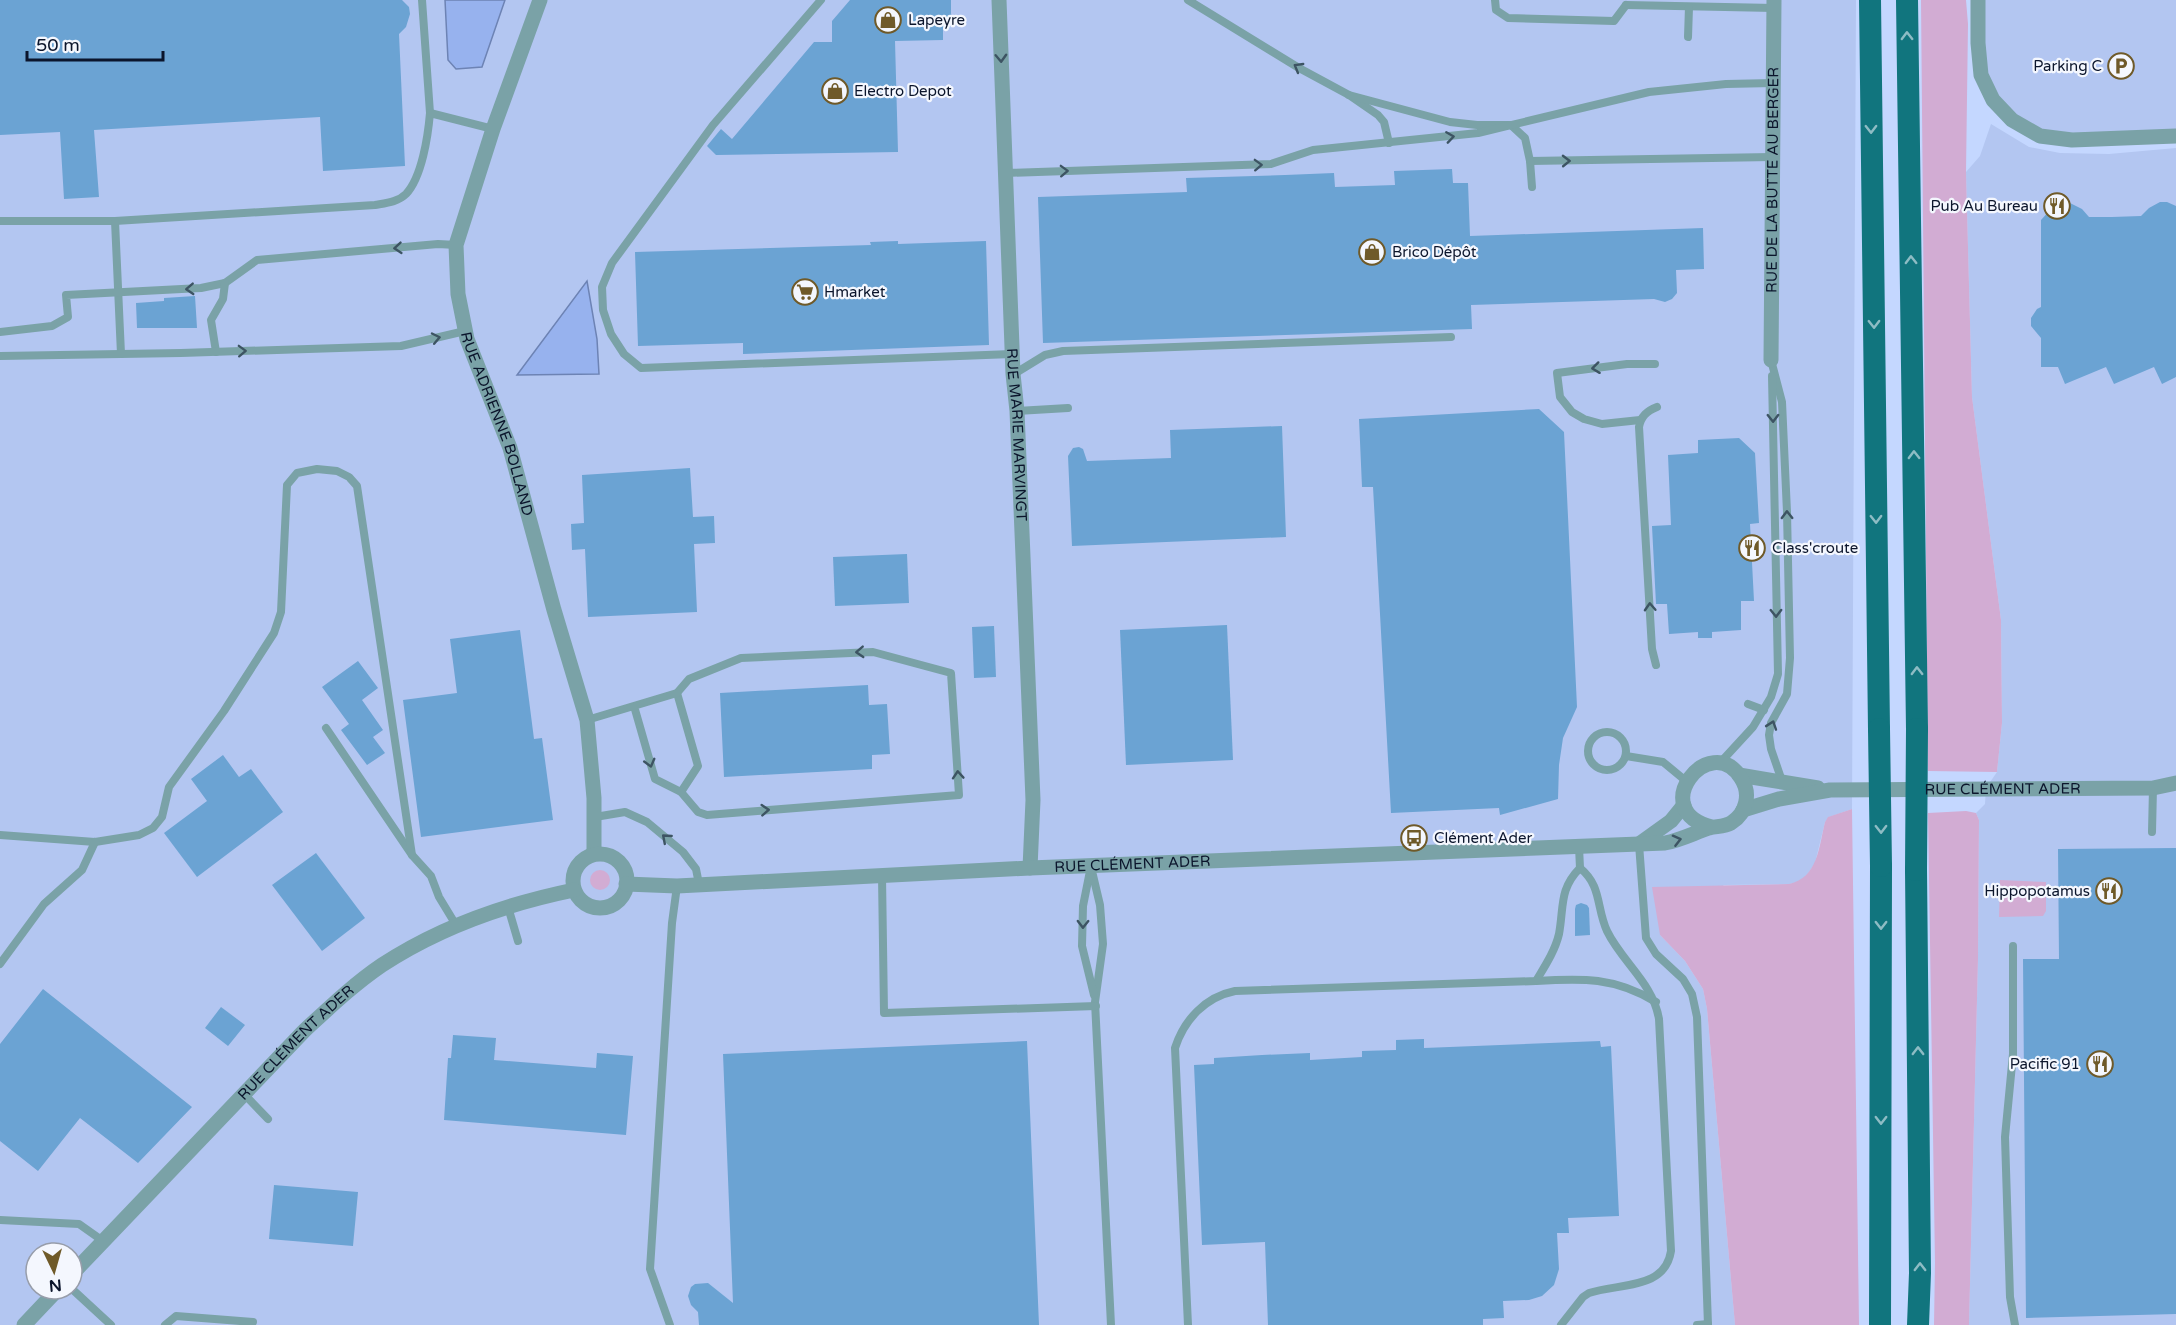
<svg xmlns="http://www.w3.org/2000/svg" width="2176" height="1325" font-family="'Varela Round',sans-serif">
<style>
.built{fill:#b3c6f1;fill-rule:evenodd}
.green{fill:#d2acd3}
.water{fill:#97b2ee;stroke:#6d83b4;stroke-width:1.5}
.building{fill:#6ba3d3}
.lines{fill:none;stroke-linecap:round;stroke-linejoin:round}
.lane{stroke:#7aa2a7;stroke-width:8}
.street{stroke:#7aa2a7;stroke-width:15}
.primary{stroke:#11757e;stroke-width:22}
.primary-bridge{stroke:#11757e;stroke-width:22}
.oneway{stroke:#8ebcc4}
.oneway2{stroke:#3d5463}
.labels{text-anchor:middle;stroke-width:4.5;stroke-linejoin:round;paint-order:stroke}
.poi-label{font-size:15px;fill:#0b152c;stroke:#f4f7fe;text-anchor:start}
.street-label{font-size:15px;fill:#0b152c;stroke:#f4f7fe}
</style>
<rect width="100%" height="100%" fill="#c4d7ff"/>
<g class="built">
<path d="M0,0H1856L1852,809L1829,817L1825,822L1815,863L1807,875L1799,882L1789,884L1724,885L1660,935L1685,961L1703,989L1707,1009L1735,1325H0ZM36,1253H72V1289H36Z"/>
<polygon points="1978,0 2176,0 2176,136 2040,136 1993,100 1978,43"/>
<polygon points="1991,124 2029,147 2060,153 2109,154 2176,148 2176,1325 1969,1325 1978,959 1979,820 1976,813 1985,804 1986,788 1997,772 2002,723 2001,620 1972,397 1966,172 1980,156"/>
</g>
<g class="green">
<polygon points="1921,0 1966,0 1968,24 1966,172 1972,397 2001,620 2002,723 1997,772 1928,771"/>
<path d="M1852,809L1859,1325H1735L1707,1009L1703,989L1685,961L1660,935L1652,887L1789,884C1818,878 1819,846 1825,822L1828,817Z"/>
<polygon points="1966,811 1976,813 1979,820 1978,959 1969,1325 1934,1325 1935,1263 1928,813"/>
<circle cx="600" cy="880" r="10"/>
<polygon points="2000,880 2046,882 2046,911 2043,916 1999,917"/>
</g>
<g class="water">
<polygon points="445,0 505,0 482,67 456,69 448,60"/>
<polygon points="587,281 597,339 599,374 517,375"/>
</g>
<g class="building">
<polygon points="0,0 402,0 409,7 410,14 406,27 399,34 405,166 323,171 320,117 94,130 99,197 64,199 60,132 0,135"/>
<polygon points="850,0 951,0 951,18 943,18 943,40 895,41 898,152 716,155 707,146 721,129 732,139 814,42 832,42 832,21"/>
<polygon points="1452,169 1453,183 1468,183 1470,236 1703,228 1704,269 1676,270 1677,293 1672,299 1665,302 1654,299 1471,305 1472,329 1043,343 1038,197 1187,192 1186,178 1285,175 1334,173 1335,187 1395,185 1394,171"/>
<polygon points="2160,202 2167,202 2176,206 2176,377 2162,384 2154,367 2114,384 2106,367 2065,384 2058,367 2041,367 2041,338 2031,326 2031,318 2037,309 2041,307 2041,220 2051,209 2063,203 2070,203 2082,209 2089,217 2112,217 2141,216 2149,208"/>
<polygon points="898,241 898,244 986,241 989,345 743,354 743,343 638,346 635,252 871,245 870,242"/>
<polygon points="195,296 197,328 137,328 136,303 164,301 164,298"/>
<polygon points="1539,409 1564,432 1577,707 1563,738 1559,765 1558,799 1500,815 1499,808 1391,813 1373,487 1362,487 1359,419"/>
<polygon points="1282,426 1286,537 1072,546 1068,456 1073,448 1079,447 1083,449 1087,461 1171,458 1170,430"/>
<polygon points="1739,438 1755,453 1759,523 1750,524 1754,601 1741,601 1741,630 1712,632 1712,638 1698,638 1698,632 1669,634 1667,604 1656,604 1652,526 1671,525 1668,455 1698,453 1698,440"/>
<polygon points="690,468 693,517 714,516 715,543 694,544 697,612 588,617 585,549 572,550 571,524 584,523 582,475"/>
<polygon points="907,554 909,603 835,606 833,557"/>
<polygon points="1227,625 1233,760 1126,765 1120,630"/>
<polygon points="994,626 996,677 974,678 972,627"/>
<polygon points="520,630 534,739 542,738 553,820 421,837 403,700 457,693 450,639"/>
<polygon points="358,661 378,688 362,700 383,730 373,737 385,753 367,765 341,730 349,724 322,687"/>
<polygon points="868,685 869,705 887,704 890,754 872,755 872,769 724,777 720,693"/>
<polygon points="223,755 239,777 251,769 283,812 197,877 164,833 207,801 191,779"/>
<polygon points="2176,848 2176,1314 2026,1318 2023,959 2059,959 2058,849"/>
<polygon points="316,853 365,918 322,951 272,885"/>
<polygon points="1581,903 1587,905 1589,908 1590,935 1575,936 1575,909 1576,905"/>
<polygon points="43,989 192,1107 138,1163 80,1118 38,1171 0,1141 0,1044"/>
<polygon points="221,1007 245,1025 228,1046 205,1028"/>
<polygon points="453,1035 496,1038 494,1060 596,1068 597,1053 633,1056 626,1135 444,1120 448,1058 451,1058"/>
<polygon points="1424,1039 1424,1048 1600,1041 1601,1047 1611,1046 1619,1216 1568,1218 1569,1233 1557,1233 1559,1269 1554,1285 1542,1296 1529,1300 1503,1301 1504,1318 1483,1319 1483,1325 1268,1325 1265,1242 1202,1245 1194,1065 1214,1064 1214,1058 1262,1055 1310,1053 1310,1060 1362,1057 1362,1051 1396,1050 1396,1040"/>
<polygon points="1027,1041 1039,1325 699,1325 698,1312 691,1305 688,1296 691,1287 695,1284 708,1283 733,1303 723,1054"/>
<polygon points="274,1185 358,1192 353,1246 269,1239"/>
</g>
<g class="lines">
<g class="lane">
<polyline points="422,0 430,113"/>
<polyline points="821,0 713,125 612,263 602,287 603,310 611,334 624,354 641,368 1012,354"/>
<polyline points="1188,0 1299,68 1349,95 1378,115 1384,122 1389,143"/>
<polyline points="1495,0 1496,10 1508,18 1614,21 1626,5"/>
<polyline points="1626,5 1774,8"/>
<polyline points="1688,37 1689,7"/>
<polyline points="1349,95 1450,122 1477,125 1511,125 1525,138 1530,161 1772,157"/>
<polyline points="1530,161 1532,187"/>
<polyline points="1005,173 1271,164 1313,150 1478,133 1649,92 1726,84 1773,83"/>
<path d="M0,221H115L375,205C386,203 398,202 406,194C422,177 428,136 430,113L493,129"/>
<polyline points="115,221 121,354"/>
<polyline points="0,332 52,326 68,317 66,295 201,288 225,283 257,260 438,244 456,245"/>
<polyline points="216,352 211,320 223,299 225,283"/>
<polyline points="0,356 181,353 401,346 465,331"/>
<polyline points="1771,360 1782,402 1787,512 1790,658 1787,694 1771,723 1769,735 1771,749 1782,781"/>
<polyline points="1014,374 1045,355 1063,351 1451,337"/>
<polyline points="1017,411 1068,408"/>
<polyline points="1640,420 1602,424 1584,419 1572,412 1560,397 1557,373 1627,364 1655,364"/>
<path d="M1656,665L1652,649L1639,427C1641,416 1647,411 1657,407"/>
<polyline points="677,693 698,766 681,792"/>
<polyline points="1748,704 1764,710"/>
<polyline points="587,720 677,693 689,679 741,658 873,652 951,673 959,795 707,815 698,812 681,792 655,779 634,706"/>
<polyline points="326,728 412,855 431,876 439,897 456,925"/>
<circle cx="1607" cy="751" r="19"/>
<polyline points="1626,756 1663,762 1686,781"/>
<polyline points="1719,764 1753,727 1771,697 1778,674 1772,376"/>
<polyline points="595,817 625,812 647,822 683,852 696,869 699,884"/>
<polyline points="2152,832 2153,788"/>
<polyline points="0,835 95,842 139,835 153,828 162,817 169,787 224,711 274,633 281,612 287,485 297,473 317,469 337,471 349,477 357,486 412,855"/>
<polyline points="1639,844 1646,938 1656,954 1683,979 1692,994 1697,1017 1708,1325"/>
<polyline points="1579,847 1580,868"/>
<polyline points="1091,867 1100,905 1103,944 1095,1002 1111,1325"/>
<polyline points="1090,871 1083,906 1082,946 1094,995"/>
<polyline points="882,876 884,1013 1096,1006"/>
<polyline points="508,907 518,941"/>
<polyline points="2013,946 2013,1054 2005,1137 2010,1297 2015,1325"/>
<polyline points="0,964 44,904 82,870 95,842"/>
<path d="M1536,981C1582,978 1615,977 1656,1002"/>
<polyline points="244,1094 268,1119"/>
<polyline points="0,1220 79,1224 103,1241"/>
<polyline points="72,1289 111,1325"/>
<polyline points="165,1325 176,1316 253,1322"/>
<polyline points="670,1325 650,1269 672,923 677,886"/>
<path d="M1188,1325L1175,1048C1184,1020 1205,997 1235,991L1536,981C1545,966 1555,951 1559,934C1564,907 1559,889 1580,868C1602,886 1596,907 1607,931C1622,962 1653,983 1659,1019L1671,1251C1665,1290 1619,1283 1589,1293L1583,1297L1561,1325"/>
<polyline points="1697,1325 1708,1324"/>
</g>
<g class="street">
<path id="s1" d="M540,0L493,129L456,245L458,294L467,339L510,448L554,610L587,720L594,798V854"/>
<path id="s2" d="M999,0L1013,374L1017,411L1033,800L1030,868"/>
<polyline points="1978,0 1978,43 1981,75 1993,100 2012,120 2040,136 2072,140 2176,136"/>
<path id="s3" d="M1771,360L1774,0"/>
<polyline points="1739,775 1818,788"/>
<path id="s4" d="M1743,810L1779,799L1830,790L2153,788L2176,783"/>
<polyline points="1639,844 1671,821 1684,805"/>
<circle cx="600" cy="881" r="27"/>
<path id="s5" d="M626,884L677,886L1030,868L1665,843C1681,840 1694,833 1709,828C1716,826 1724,827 1731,823C1747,813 1751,793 1741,778C1710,729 1645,811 1712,827"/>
<path id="s6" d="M72,1274L304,1031C329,1008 354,984 382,965C440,927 506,904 574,890"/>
<polyline points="24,1325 58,1289"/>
</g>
<g class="primary">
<polyline points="1870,0 1879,729"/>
<polyline points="1907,0 1917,729"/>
<polyline points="1916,870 1920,1273 1918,1325"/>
<polyline points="1880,1325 1881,866"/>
</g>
<g class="primary-bridge">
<polyline points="1879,729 1881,866"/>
<polyline points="1916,870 1917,729"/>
</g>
</g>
<defs><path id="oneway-chevron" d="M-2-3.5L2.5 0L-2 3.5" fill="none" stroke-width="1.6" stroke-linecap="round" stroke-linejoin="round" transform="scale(1.5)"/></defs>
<g class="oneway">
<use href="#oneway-chevron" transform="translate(1907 36) rotate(-91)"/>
<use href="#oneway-chevron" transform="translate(1871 129) rotate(89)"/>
<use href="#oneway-chevron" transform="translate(1911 260) rotate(-91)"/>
<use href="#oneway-chevron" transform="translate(1874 324) rotate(89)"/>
<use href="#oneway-chevron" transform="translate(1914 455) rotate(-91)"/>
<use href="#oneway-chevron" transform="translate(1876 519) rotate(89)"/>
<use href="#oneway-chevron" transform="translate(1917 671) rotate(-91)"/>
<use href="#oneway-chevron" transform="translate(1881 829) rotate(89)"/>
<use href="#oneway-chevron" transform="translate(1881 925) rotate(90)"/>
<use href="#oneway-chevron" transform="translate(1918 1051) rotate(-90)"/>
<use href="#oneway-chevron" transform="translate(1881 1120) rotate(90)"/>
<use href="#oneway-chevron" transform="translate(1920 1267) rotate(-90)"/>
</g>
<g class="oneway2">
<use href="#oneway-chevron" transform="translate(1001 58) rotate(88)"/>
<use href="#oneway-chevron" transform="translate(1298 67) rotate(-150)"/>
<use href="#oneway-chevron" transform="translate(1450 137) rotate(-8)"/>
<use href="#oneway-chevron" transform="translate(1566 161) rotate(-1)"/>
<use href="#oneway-chevron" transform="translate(1258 165) rotate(-2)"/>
<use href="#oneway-chevron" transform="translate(1064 171) rotate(-2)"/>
<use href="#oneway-chevron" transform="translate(398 248) rotate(175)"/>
<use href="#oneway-chevron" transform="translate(190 289) rotate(177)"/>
<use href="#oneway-chevron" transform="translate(436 338) rotate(-12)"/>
<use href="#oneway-chevron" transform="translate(242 351) rotate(-2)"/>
<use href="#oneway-chevron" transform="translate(1596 368) rotate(173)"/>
<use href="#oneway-chevron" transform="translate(1773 418) rotate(89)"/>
<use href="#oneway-chevron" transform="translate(1787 515) rotate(-91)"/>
<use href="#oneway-chevron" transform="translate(1650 607) rotate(-93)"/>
<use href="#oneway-chevron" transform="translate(1776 613) rotate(89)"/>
<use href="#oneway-chevron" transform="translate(860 652) rotate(177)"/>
<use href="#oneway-chevron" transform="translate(1772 725) rotate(-71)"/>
<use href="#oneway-chevron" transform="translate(650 763) rotate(75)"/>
<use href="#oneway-chevron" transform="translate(958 775) rotate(-94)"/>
<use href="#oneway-chevron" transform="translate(765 810) rotate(-4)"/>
<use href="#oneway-chevron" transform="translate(666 838) rotate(-139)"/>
<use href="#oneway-chevron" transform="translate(1677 840) rotate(-14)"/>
<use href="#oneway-chevron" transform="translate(1083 924) rotate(91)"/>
</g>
<defs>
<g id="shop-ring" transform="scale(1.35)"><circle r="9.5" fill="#f4f7fe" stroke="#6f5a29" stroke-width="1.5"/><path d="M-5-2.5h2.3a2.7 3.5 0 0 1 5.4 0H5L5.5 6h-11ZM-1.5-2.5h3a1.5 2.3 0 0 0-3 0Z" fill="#6f5a29"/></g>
<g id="parking-ring" transform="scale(1.35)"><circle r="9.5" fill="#f4f7fe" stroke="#6f5a29" stroke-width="1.5"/><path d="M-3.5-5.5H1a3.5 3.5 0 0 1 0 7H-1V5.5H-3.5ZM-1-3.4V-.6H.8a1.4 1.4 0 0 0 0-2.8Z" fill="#6f5a29"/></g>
<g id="restaurant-ring" transform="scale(1.35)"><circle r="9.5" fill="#f4f7fe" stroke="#6f5a29" stroke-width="1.5"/><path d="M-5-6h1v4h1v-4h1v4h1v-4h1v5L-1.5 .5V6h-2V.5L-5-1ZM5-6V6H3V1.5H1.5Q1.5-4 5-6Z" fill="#6f5a29"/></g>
<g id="supermarket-ring" transform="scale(1.35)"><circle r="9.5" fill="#f4f7fe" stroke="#6f5a29" stroke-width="1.5"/><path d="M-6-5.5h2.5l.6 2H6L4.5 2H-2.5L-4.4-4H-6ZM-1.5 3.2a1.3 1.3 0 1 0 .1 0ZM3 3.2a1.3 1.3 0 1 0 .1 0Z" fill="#6f5a29"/></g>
<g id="bus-ring" transform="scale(1.35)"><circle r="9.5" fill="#f4f7fe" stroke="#6f5a29" stroke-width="1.5"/><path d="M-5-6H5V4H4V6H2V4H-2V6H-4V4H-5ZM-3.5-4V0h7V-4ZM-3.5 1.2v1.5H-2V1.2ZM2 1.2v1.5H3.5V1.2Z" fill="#6f5a29"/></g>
</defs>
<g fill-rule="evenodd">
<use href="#shop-ring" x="888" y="20"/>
<use href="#parking-ring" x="2121" y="66"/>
<use href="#shop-ring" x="835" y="91"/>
<use href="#restaurant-ring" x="2057" y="206"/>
<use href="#shop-ring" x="1372" y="252"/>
<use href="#supermarket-ring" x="805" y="292"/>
<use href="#restaurant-ring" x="1752" y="548"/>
<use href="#bus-ring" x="1414" y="838"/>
<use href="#restaurant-ring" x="2109" y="891"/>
<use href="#restaurant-ring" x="2100" y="1064"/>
</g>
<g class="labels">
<g class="poi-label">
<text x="908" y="25">Lapeyre</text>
<text x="2102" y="71" text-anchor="end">Parking C</text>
<text x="854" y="96">Electro Depot</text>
<text x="2038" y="211" text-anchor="end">Pub Au Bureau</text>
<text x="1392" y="257">Brico Dépôt</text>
<text x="824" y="297">Hmarket</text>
<text x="1772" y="553">Class'croute</text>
<text x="1434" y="843">Clément Ader</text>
<text x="2090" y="896" text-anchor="end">Hippopotamus</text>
<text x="2080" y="1069" text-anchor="end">Pacific 91</text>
</g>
<g class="street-label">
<text dy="5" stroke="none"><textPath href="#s3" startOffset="180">RUE DE LA BUTTE AU BERGER</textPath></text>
<text dy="5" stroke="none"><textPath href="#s1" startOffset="444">RUE ADRIENNE BOLLAND</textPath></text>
<text dy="5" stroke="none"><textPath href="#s2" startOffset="435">RUE MARIE MARVINGT</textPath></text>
<text dy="5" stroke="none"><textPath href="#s4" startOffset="262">RUE CLÉMENT ADER</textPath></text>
<text dy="5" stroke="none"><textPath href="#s5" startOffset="507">RUE CLÉMENT ADER</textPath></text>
<text dy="5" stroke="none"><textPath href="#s6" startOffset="322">RUE CLÉMENT ADER</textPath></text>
</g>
</g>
<g transform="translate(54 1271) rotate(175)"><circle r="28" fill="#f4f7fe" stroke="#979daa" stroke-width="1.5"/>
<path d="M0-4.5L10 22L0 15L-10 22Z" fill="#6f5a29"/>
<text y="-9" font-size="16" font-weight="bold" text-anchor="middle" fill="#0b152c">N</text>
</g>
<path d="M27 51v9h136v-9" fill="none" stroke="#0b152c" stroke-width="3"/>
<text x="36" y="51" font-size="18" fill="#0b152c" stroke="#f4f7fe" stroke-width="4.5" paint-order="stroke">50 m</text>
</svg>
